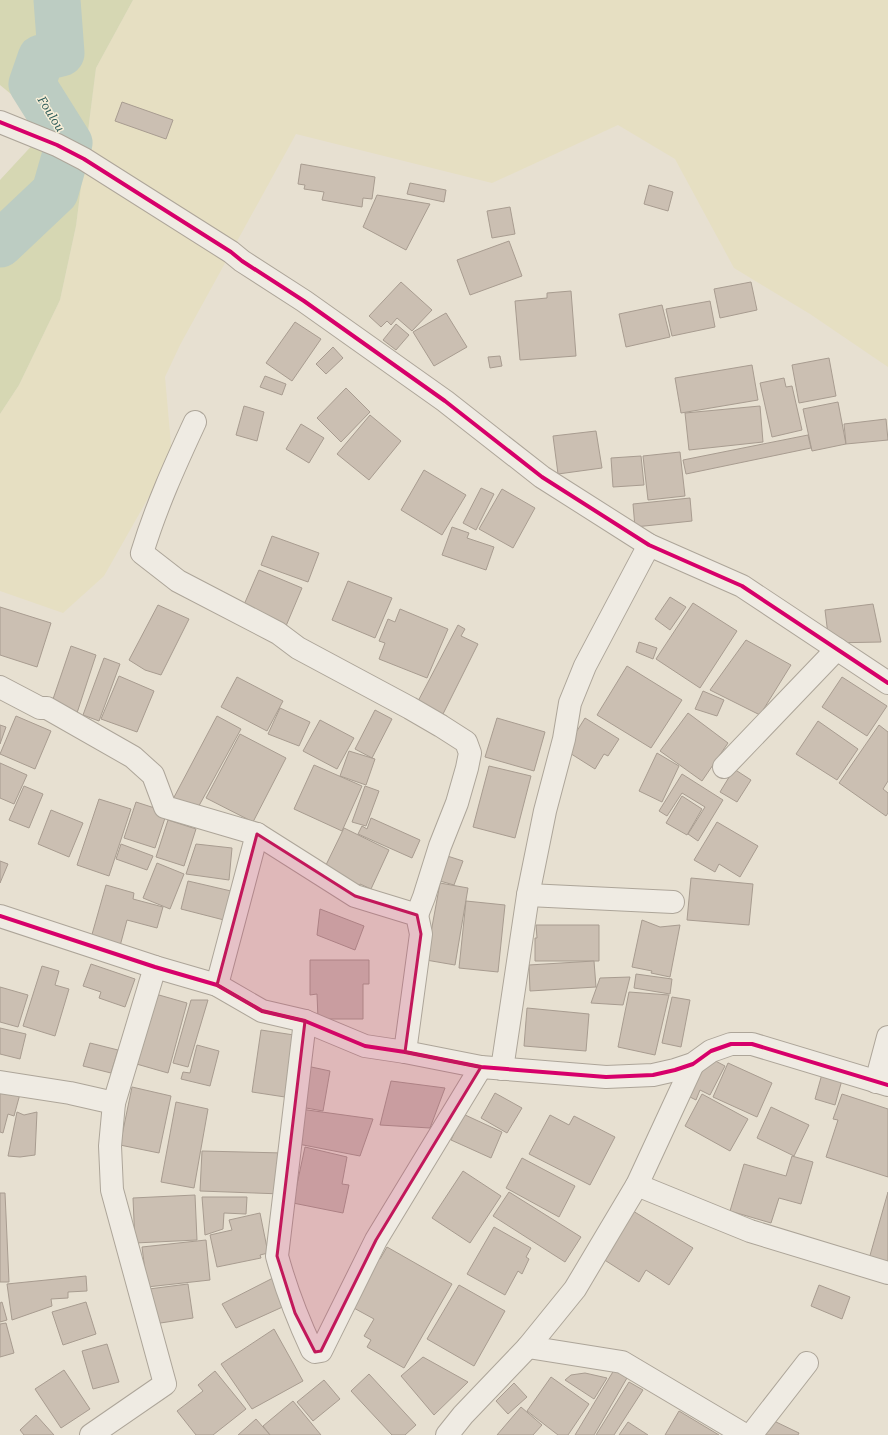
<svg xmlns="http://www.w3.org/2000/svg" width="888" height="1435" font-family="'Roboto Serif',serif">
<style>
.farmland{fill:#e6dfc2}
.green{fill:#d6d7b3}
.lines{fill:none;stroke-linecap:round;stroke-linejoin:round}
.river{stroke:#bcccc2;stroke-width:47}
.building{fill:#cbbfb2;stroke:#a89c90}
.street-casing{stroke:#ada599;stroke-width:24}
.street{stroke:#efebe3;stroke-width:22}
.cycleway-casing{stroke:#f7eed8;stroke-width:6}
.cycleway{stroke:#d6006c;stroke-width:4}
.marked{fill:#c2185b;fill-opacity:0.2;stroke:#c2185b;stroke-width:3;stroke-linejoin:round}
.labels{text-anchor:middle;stroke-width:3;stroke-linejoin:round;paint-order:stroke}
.water-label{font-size:12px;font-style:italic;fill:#2f5d5a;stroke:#f7eed8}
</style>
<rect width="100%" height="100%" fill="#e7e0d1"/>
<polygon class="farmland" points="133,0 888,0 888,367 810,314 734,268 675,159 618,125 492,183 296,134 180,345 165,377 172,456 104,576 63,613 0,591 0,414 19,385 60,300 76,226 96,68"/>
<polygon class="green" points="0,0 133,0 96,68 76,226 60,300 19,385 0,414 0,180 50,126 0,85"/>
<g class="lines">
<polyline class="river" points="0,244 55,192 69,143 32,84 41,58 61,53 57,0"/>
</g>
<g class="building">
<polygon points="122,102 173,120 166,139 115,121"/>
<polygon points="301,164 375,177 372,199 363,198 362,207 322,200 324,192 304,189 305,185 298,184"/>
<polygon points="410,183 446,190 444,202 407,194"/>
<polygon points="649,185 673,192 668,211 644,204"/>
<polygon points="377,195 430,204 406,250 363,227"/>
<polygon points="510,207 515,234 492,238 487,211"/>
<polygon points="509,241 522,276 470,295 457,260"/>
<polygon points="401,282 432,310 412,331 397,318 391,325 387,321 381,327 369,316"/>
<polygon points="751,282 757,310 720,318 714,289"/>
<polygon points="571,291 576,356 520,360 515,301 547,298 547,293"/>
<polygon points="710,301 715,327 672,336 666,309"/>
<polygon points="662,305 670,337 626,347 619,314"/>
<polygon points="446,313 467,347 434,366 413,332"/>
<polygon points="295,322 321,339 292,381 266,363"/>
<polygon points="396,324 409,335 396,350 383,340"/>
<polygon points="333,347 343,358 326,374 316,364"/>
<polygon points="500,356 502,366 490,368 488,357"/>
<polygon points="829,358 836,396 799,403 792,365"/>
<polygon points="752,365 758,400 681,413 675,378"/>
<polygon points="265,376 286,384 282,395 260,387"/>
<polygon points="784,378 786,387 792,386 802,430 772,437 760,383"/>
<polygon points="346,388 370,412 341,442 317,418"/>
<polygon points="838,402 846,444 812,451 803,409"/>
<polygon points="244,406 264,412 257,441 236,435"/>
<polygon points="760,406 763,442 689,450 685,413"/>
<polygon points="370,415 401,441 369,480 337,454"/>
<polygon points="886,419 888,440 846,444 844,424"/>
<polygon points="301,424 324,438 309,463 286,449"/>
<polygon points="596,431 602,468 558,474 553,436"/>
<polygon points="808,435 811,448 686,474 683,460"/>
<polygon points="680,452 685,496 648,500 643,456"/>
<polygon points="641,456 644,485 613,487 611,458"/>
<polygon points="424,470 466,495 442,535 401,510"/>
<polygon points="481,488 494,494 476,530 463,523"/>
<polygon points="502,489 535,508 513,548 479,529"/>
<polygon points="690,498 692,521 635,527 633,504"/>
<polygon points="452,527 469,533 467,538 494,547 486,570 442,555"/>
<polygon points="272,536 319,553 308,582 261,565"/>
<polygon points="259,570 302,588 286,626 243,607"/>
<polygon points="348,581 392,598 375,638 332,620"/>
<polygon points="670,597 686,607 670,630 655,619"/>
<polygon points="693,603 737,631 700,688 656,659"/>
<polygon points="873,604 881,642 829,643 825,610"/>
<polygon points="158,605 189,619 161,675 145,670 129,660"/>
<polygon points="0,607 51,623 37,667 0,655"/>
<polygon points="400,609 448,629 427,678 379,659 385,643 379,641 388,619 395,622"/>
<polygon points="458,625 465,629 461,636 478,644 441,718 416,705"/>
<polygon points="746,640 791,665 760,715 710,690"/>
<polygon points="639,642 657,648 653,659 636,652"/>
<polygon points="71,646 96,655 77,713 51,705"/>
<polygon points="104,658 120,664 99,721 83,715"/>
<polygon points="627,666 682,700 651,748 597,715"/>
<polygon points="119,676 154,691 137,732 101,719"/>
<polygon points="237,677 283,701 267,731 221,707"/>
<polygon points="842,677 887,706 867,736 822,707"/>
<polygon points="703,691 724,700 717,716 695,709"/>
<polygon points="280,708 310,722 299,746 268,734"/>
<polygon points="375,710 392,719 372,758 355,749"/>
<polygon points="688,713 728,743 702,781 660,751"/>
<polygon points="16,716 51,731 35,769 0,754"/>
<polygon points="217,716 241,729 195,813 172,801"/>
<polygon points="497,718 545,732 534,771 485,757"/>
<polygon points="585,718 619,739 608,756 604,754 595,769 565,750"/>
<polygon points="320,720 354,738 337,769 303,751"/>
<polygon points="818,721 858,749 837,780 796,754"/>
<polygon points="0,725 6,727 0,744"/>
<polygon points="879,725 888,732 888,781 883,789 888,793 888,813 886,816 839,783"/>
<polygon points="240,734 286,758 253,822 206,798"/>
<polygon points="349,751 375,759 366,785 340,776"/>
<polygon points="657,753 679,766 662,802 639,791"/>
<polygon points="0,763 27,775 14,804 0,798"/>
<polygon points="314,765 362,786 342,831 294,809"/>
<polygon points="489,766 531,776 515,838 473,827"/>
<polygon points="734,769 751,780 737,802 720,792"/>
<polygon points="682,774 723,800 698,841 688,834 705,807 682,793 667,816 659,811"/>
<polygon points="24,786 43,794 29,828 9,820"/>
<polygon points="365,786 379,791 366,826 352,822"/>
<polygon points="682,796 702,809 687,835 666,823"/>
<polygon points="99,799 131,809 109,876 77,865"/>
<polygon points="136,802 167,812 155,848 124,838"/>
<polygon points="51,810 83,823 69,857 38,844"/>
<polygon points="371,818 420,840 412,858 358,834 362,826 367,829"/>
<polygon points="168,820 196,829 184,866 156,857"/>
<polygon points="717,822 758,846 740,877 719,864 715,872 694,860"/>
<polygon points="344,828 389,850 371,889 360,884 359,886 325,867"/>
<polygon points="121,844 153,856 147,870 116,859"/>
<polygon points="196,844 232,848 229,880 186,874"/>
<polygon points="441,854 463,861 454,885 433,879"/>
<polygon points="0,861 8,864 0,883"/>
<polygon points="157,863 184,874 170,909 143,898"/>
<polygon points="691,878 753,884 749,925 687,920"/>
<polygon points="188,881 231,891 224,920 181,909"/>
<polygon points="440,883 468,888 455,965 426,960"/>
<polygon points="106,885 134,893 133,899 163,907 157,928 127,920 120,946 91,938"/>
<polygon points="466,901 505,905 498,972 459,968"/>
<polygon points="320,909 364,926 355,950 317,935"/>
<polygon points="642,920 660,927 680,925 670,977 651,973 652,971 632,967"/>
<polygon points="536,925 599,925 599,961 535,961 535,938 537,938"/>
<polygon points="310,960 369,960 369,984 363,984 363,1019 318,1019 317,994 310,995"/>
<polygon points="594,961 596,987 530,991 529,965"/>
<polygon points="91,964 135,979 125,1007 99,998 101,992 83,986"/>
<polygon points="42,966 59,971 55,985 69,989 55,1036 23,1026"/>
<polygon points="636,974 672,979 670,994 634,988"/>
<polygon points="630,977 623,1005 591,1003 600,978"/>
<polygon points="0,987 28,995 18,1027 0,1022"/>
<polygon points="629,992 669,995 655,1055 618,1047"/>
<polygon points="152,993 187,1003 168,1073 133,1063"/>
<polygon points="672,997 690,1000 681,1047 662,1043"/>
<polygon points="191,1000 208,1000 188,1067 173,1063"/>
<polygon points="527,1008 589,1014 586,1051 524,1046"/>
<polygon points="0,1028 26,1034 20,1059 0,1054"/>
<polygon points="261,1030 294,1035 285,1097 252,1092"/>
<polygon points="90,1043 118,1050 111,1073 83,1066"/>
<polygon points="197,1045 219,1051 210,1086 181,1079 183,1072 190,1073"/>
<polygon points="706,1056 725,1066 710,1095 700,1090 696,1100 686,1095"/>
<polygon points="728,1063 772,1083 757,1117 713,1097"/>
<polygon points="302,1065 330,1071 323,1111 295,1106"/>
<polygon points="822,1074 842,1080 835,1105 815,1099"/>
<polygon points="391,1081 445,1088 430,1128 380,1125"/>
<polygon points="132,1087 171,1096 159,1153 120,1145"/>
<polygon points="0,1088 20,1094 14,1116 8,1114 3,1133 0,1132"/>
<polygon points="495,1093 522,1108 507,1133 481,1118"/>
<polygon points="702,1094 748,1119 730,1151 685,1126"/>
<polygon points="842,1094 888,1109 888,1177 826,1157 838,1120 833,1119"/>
<polygon points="176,1102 208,1109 194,1188 161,1182"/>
<polygon points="771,1107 809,1125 794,1156 757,1138"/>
<polygon points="300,1109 373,1119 360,1156 293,1143"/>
<polygon points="17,1112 24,1115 37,1112 35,1155 20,1157 8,1156"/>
<polygon points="463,1114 502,1132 491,1158 451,1140"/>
<polygon points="550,1115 569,1125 574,1116 615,1137 590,1185 529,1154"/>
<polygon points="305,1147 347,1157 342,1184 349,1185 343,1213 293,1203"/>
<polygon points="202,1151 283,1153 282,1194 200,1191"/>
<polygon points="792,1156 813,1162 801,1204 779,1198 771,1223 730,1211 744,1164 786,1176"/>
<polygon points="522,1158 575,1186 559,1217 506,1188"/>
<polygon points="463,1171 501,1196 470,1243 432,1218"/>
<polygon points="509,1192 581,1237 565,1262 493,1216"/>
<polygon points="888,1192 888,1264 869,1259"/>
<polygon points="0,1193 5,1193 9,1282 0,1282"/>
<polygon points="195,1195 197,1240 135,1243 133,1198"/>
<polygon points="202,1197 247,1197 246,1214 224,1213 223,1229 205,1235"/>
<polygon points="633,1211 693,1248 669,1285 646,1270 639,1282 603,1259"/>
<polygon points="260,1213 268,1253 260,1255 261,1258 217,1267 210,1235 232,1230 229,1220"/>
<polygon points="494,1227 531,1248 526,1257 529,1259 522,1274 518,1271 505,1295 467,1274"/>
<polygon points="206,1240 210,1280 147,1287 142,1247"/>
<polygon points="387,1247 452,1284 404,1368 367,1347 371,1340 364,1336 374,1319 352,1307 376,1257 380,1259"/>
<polygon points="86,1276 87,1291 68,1292 68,1298 51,1299 52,1306 12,1320 7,1284"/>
<polygon points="273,1278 287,1305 236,1328 222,1304"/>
<polygon points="188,1284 193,1318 154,1324 149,1289"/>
<polygon points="459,1285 505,1311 474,1366 427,1339"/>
<polygon points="819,1285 850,1297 842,1319 811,1306"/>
<polygon points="2,1302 7,1320 0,1322 0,1303"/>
<polygon points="86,1302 96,1334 63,1345 52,1312"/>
<polygon points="6,1323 14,1353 0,1357 0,1324"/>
<polygon points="274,1329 303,1381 252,1409 221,1364"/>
<polygon points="107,1344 119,1382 93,1389 82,1351"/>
<polygon points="423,1357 468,1382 434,1415 401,1376"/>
<polygon points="64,1370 90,1409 61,1428 35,1389"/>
<polygon points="614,1370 627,1378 594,1435 575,1435"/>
<polygon points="215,1371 246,1409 213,1435 196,1435 177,1411 203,1391 198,1385"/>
<polygon points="585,1373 607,1378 594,1399 565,1380 571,1375"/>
<polygon points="369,1374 416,1425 405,1435 392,1435 351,1391"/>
<polygon points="551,1377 589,1404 568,1435 558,1435 527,1411"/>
<polygon points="324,1380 340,1399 313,1421 297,1402"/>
<polygon points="629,1382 643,1390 614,1435 596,1435"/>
<polygon points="514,1383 527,1397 508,1414 496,1401"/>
<polygon points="293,1401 321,1435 270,1435 263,1426"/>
<polygon points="521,1407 542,1425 533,1435 497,1435"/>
<polygon points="679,1411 719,1435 665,1435"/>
<polygon points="36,1415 54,1435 24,1435 20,1430"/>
<polygon points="256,1419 270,1435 238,1435"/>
<polygon points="774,1421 799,1433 798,1435 764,1435"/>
<polygon points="628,1422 648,1435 619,1435"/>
</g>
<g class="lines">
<g class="street-casing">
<g id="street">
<polyline points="0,122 57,145 84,159 231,252 242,261 304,301 445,401 542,477 649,545 742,586 888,683"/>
<path d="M195,422C175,465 156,507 142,553L178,581L278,633L298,648L410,708L441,726L466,742L470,753L467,768L457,803L440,846L424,897L417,915"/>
<polyline points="0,687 40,708 47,708 133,757 153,775 165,807 257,834 355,896 417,915 421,934 405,1052"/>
<polyline points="724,767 837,649"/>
<polyline points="528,895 673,902"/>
<polyline points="0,916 155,967 217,985 262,1011 305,1021 365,1046 405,1052 481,1067 606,1077 653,1075 675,1070 693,1064 711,1051 731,1044 752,1044 888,1085"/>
<polyline points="217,985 257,834"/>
<path d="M305,1021L277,1256C286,1289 298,1320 312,1350L315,1352L321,1351L376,1240L481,1067"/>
<polyline points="502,1069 528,895 545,811 564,739 570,703 585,666 649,545"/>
<polyline points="0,1082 70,1093 114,1103"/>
<polyline points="876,1082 888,1037"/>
<polyline points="637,1185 750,1231 888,1273"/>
<polyline points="528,1347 622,1362 745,1435"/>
<polyline points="91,1435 165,1384 112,1190 110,1146 114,1103 155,967"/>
<polyline points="447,1435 463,1415 528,1347 575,1289 637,1185 693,1064"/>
<polyline points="751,1435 807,1363"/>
</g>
</g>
<use href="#street" class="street"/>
<g class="cycleway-casing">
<g id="cycleway">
<polyline points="0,122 57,145 84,159 231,252 242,261 304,301 445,401 542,477 649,545 742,586 888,683"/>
<polyline points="0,916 155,967 217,985 262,1011 305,1021 365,1046 405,1052 481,1067 606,1077 653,1075 675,1070 693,1064 711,1051 731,1044 752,1044 888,1085"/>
</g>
</g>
<use href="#cycleway" class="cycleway"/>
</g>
<path class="marked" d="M257,834L355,896L417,915L421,934L405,1052L481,1067L376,1240L321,1351L315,1352L295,1313L277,1256L305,1021L262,1011L217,985Z"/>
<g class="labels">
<g class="water-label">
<text transform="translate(51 114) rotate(58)" y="4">Foulou</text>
</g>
</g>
</svg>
